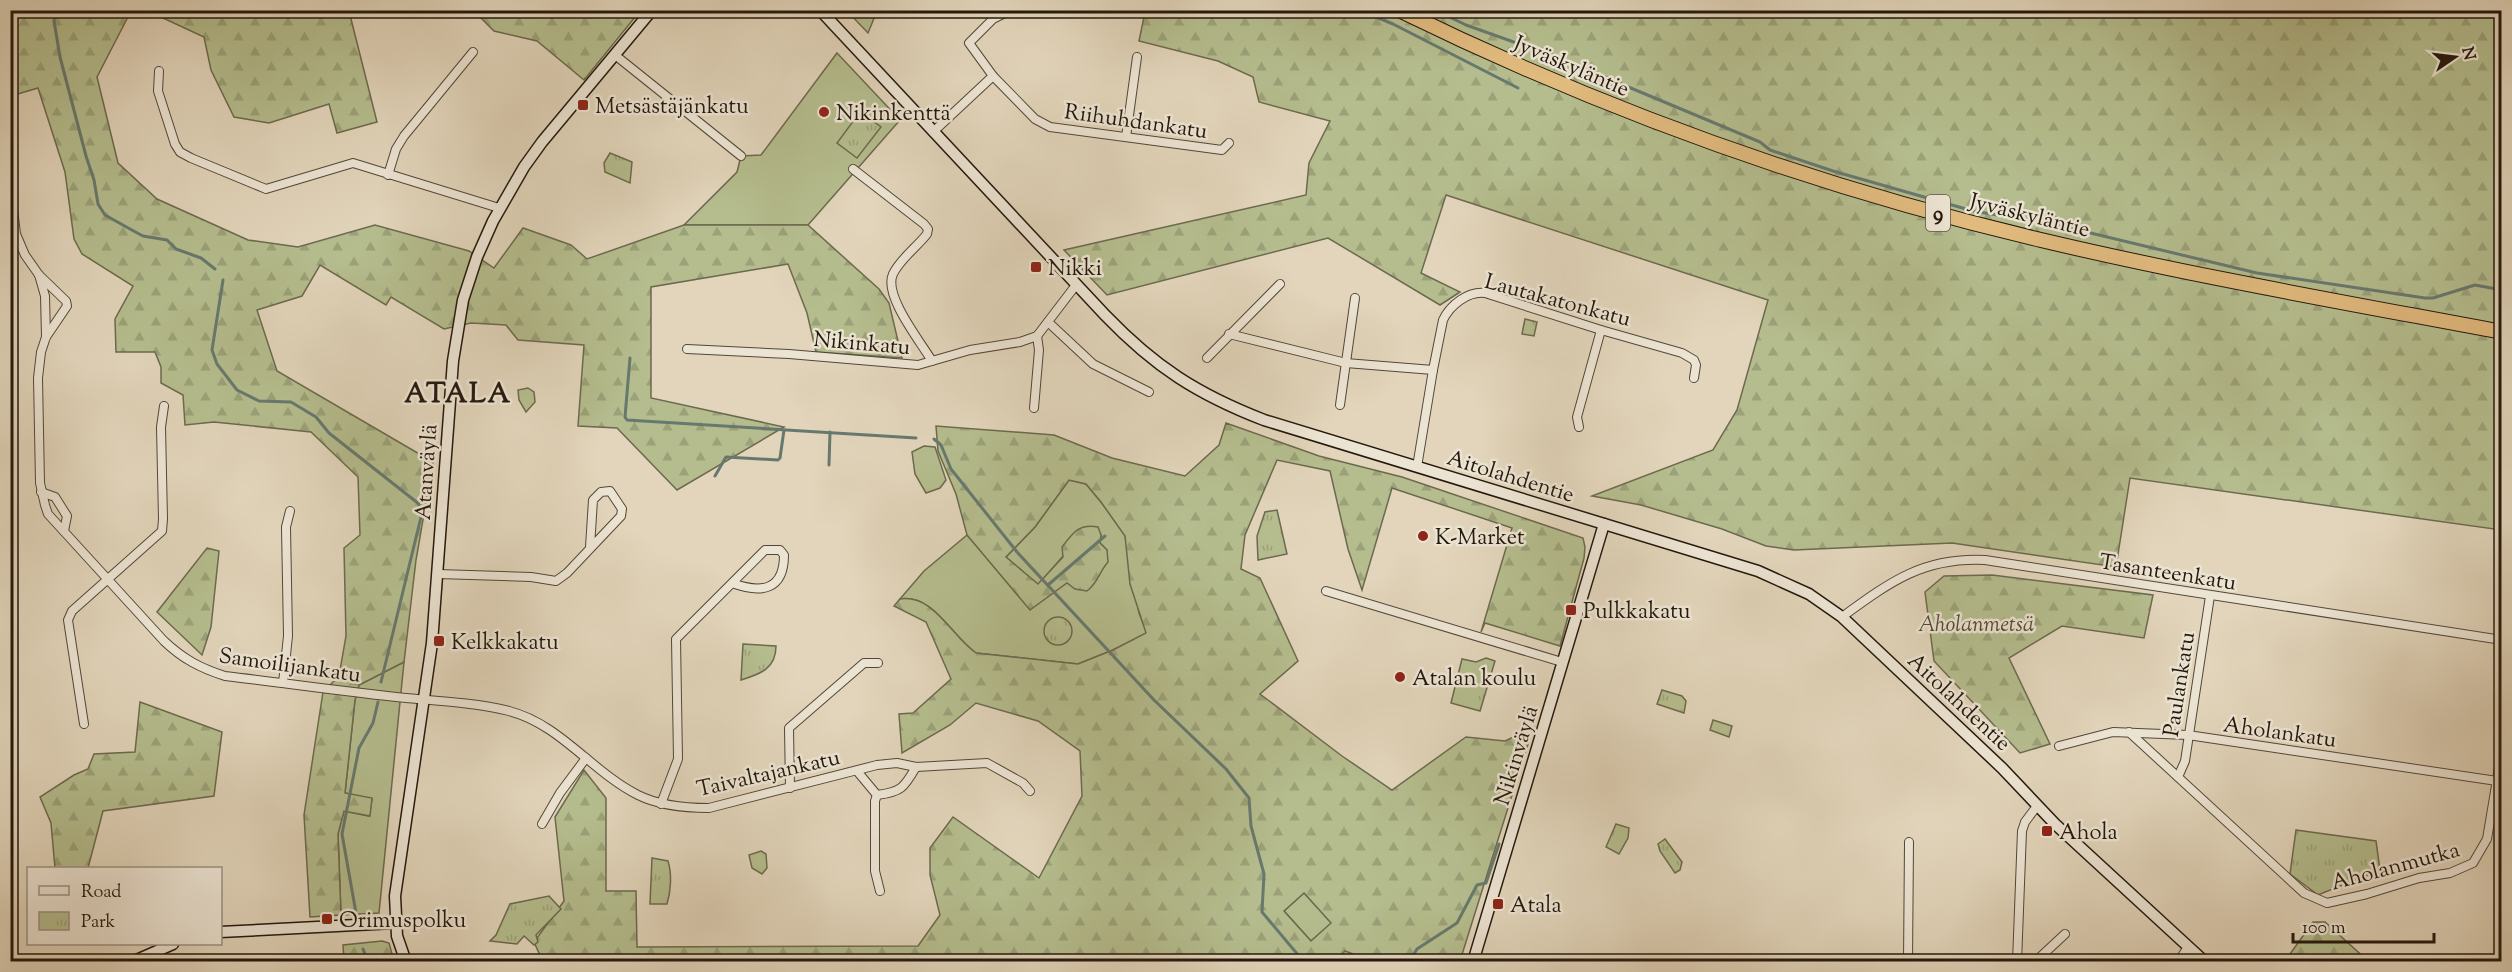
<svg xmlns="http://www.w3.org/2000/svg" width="2512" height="972" font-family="'Sorts Mill Goudy',serif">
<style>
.grass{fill:#b5bd8e;stroke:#6c6a4e;stroke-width:1.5}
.forest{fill:url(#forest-firs);stroke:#6c6a4e;stroke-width:1.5;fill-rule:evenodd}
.park{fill:url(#park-tufts);stroke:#6c6a4e;stroke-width:1.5}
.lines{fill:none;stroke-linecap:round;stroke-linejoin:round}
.stream{stroke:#67796f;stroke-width:3}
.street-casing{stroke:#534738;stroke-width:10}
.secondary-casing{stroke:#23180d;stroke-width:13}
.highway-casing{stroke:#23180d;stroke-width:16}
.street{stroke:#ece4d3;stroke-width:8}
.secondary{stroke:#ece4d3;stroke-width:10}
.highway{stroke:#e1ba7e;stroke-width:14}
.poi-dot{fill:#8f2418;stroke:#ece4d3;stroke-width:2}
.labels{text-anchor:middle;stroke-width:5;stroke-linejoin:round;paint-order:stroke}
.shield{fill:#ece4d3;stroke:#5f5548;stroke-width:1.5}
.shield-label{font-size:21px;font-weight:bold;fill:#23180d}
.street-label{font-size:22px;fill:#23180d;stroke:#ece4d3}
.poi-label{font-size:22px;fill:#23180d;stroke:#ece4d3;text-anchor:start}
.park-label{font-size:22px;font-style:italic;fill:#4f4a34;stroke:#ece4d3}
.district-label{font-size:28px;font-weight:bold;letter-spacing:1.5px;fill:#23180d;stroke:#ece4d3}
</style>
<defs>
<pattern id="forest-firs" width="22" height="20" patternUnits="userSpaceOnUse" patternTransform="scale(1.5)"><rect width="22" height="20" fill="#b5bd8e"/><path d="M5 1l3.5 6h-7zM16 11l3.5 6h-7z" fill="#9ba279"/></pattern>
<pattern id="park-tufts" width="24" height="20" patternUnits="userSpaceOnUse" patternTransform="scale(1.5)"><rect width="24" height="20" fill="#b5bd8e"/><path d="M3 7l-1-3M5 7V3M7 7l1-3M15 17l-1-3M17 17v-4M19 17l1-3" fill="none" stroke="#9ba279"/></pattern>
</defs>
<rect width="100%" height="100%" fill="#e2d5bb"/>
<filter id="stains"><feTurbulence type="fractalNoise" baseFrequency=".00333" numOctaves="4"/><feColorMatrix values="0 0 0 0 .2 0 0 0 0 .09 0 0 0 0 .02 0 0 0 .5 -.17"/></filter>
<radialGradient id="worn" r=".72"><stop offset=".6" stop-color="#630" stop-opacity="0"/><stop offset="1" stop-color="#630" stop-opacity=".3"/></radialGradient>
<g class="grass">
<polygon points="837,53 900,120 808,225 684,225 737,172 741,156 761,155"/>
<polygon points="924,446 935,447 946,480 940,488 926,493 915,474 912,452"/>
<path d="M1069,480L1086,484L1101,502L1125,535L1139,613L1147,633L1113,650L1078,664L976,653C951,636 934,594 900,599L924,571L967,535L1030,609L1067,582L1100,572L1107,550L1100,543L1101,535L1063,556L1038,585L1006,557L1035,527Z"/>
<polygon points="404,662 379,913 341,915 338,834 344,811 369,816 372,799 345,793 355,700 359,685"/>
<polygon points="1304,893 1332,923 1311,941 1284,911"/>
</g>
<g class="forest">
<polygon points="11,11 131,11 97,77 118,163 157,199 248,240 298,247 375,225 469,251 494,268 523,228 571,245 587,259 684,225 808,225 879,289 889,303 902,358 816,352 807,313 788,264 651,287 651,398 784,427 677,490 617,428 578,426 584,345 518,340 506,325 471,323 444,329 391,297 386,305 320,265 302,296 257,310 277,371 433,462 416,560 404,662 359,685 355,700 345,793 372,798 370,816 344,811 338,834 341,915 310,917 304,815 323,692 339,676 346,636 344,548 360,535 358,477 311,432 214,422 185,425 183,395 161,383 161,367 155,352 116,352 115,319 133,286 82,254 74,239 65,172 38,88 11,96"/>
<polygon points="148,11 349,11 377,122 337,133 329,104 269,123 234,117 211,70 204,37"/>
<polygon points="474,11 640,11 584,80 537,41 494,31"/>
<polygon points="847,11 877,11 868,33"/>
<polygon points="1131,11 2501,11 2501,530 2130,478 2116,567 1952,543 1794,550 1766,546 1722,529 1641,505 1592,496 1713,450 1737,410 1768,300 1446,195 1421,273 1460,292 1440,305 1328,238 1107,295 1064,250 1306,195 1309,163 1330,121 1259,102 1253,77 1218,61 1139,41 1144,17"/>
<path d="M1226,423L1319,456L1402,477L1583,538L1585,547L1584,558L1560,646L1485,623L1481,632L1512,528L1392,488L1362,590L1348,549L1330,471L1277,460L1245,535L1241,569L1260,578L1298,661L1260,694L1342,756L1392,790L1466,737L1505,741L1533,728L1460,961L543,962L534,942L564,901L555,817L584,770L606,798V891H636L637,947L918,946L940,915L930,875V848L953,817L1039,878L1082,796L1080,751L1038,721L976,703L950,725L902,753L899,714L913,713L951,679L926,622L894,606L900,599C934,594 951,636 976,653L1078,664L1113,650L1146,633L1130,584L1125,536L1101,502L1086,484L1069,480L1035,527L1006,557L1038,584L1063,557L1062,547C1073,533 1079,523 1098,527L1101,535L1100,543L1107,550L1108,562C1099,572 1098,583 1087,591L1075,589L1067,583L1030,610L967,535L956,494L938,451L936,426L1054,435L1112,458L1185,476L1219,445ZM1304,893L1331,923L1311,941L1284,911Z"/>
<polygon points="207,548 219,551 211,627 202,655 157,612"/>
<polygon points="1992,575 2153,595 2144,638 2062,626 2009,658 2050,744 2020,753 1934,661 1925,592 1944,576"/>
<polygon points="140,702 222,732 214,796 103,811 88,868 55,868 51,823 40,797 74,775 88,769 94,754 135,752"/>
<polygon points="2313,922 2325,922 2368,961 2285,961"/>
<polygon points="382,941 389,943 394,961 344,961 343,945"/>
</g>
<g class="park">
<polygon points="860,112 881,127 857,158 837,143"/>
<polygon points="610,153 632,162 630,183 605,172 604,163"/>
<polygon points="1525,319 1537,322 1534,336 1522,334"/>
<polygon points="528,388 534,392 535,402 526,412 519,400 518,390"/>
<polygon points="1277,510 1287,554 1258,560 1257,536 1265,512"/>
<circle cx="1058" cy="631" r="14"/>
<path d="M743,644L776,646C776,669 760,674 741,680Z"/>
<polygon points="1486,658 1495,661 1480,711 1451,703 1462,659 1476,662"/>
<polygon points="1662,690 1682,696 1686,701 1684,713 1657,704"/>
<polygon points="1713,720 1732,726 1729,737 1710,730"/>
<polygon points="1616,824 1629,828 1628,838 1619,854 1606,847"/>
<polygon points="2296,830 2376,841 2380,870 2318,895 2290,874"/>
<polygon points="1665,839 1682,862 1680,870 1675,873 1660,851 1658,844"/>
<polygon points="761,851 766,854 767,868 762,874 752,868 749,855"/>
<path d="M652,858L668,861C672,874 671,891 667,904H650Z"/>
<polygon points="549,896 561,909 536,935 538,942 534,945 524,936 517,944 490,941 496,935 510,904"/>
<polygon points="1345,951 1364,958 1364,961 1336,961"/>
</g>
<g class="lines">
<g class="stream">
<polyline points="56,10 54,21 60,57 86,156 94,180 98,204 105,215 130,229 143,236 167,240 176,249 201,258 215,269"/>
<polyline points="1359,10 1393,24 1518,88"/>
<polyline points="1435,10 1466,25 1536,50"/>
<polyline points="1547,53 1760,142 1770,150 1833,171 1973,211 2053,224 2257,273 2425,298 2433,298 2475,285 2502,290"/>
<polyline points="223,280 212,350 217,364 237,390 259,401 291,402 316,417 329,433 419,504 421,517 381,682"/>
<polyline points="630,358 625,417 627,420 916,438"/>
<polyline points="934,439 941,445 951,469 1017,552 1154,700 1226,769 1249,798 1251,826 1264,874 1262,912 1304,962"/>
<polyline points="829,465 830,432"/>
<polyline points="715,476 726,457 778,460 780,458 784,430"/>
<polyline points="1048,585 1105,536"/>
<polyline points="356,913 342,834 359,748 373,723 378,702"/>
<polyline points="363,949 368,962"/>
<polyline points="1409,962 1417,949 1457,923 1477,885 1486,883 1499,844"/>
</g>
<g class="street-casing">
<g id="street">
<polyline points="615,55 741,156"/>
<polyline points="159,71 158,91 175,144 180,152 191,158 266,189 353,163 499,208"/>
<polyline points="993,76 969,43 993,19 1011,10"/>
<polyline points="933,132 993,76 1035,119 1050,127 1222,150 1229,143"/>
<polyline points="1126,137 1137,57"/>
<path d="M853,169L924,224L928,229L927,234C917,247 900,259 893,274C883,295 920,341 932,361"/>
<polyline points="388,175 396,149 404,136 473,52"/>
<polyline points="10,185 16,234 25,255 39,275 45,296 46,337"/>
<path d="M39,275L66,301L67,306L46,337L41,352L38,378L40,483L45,505L48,514L164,641C183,659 200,668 225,676C285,683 345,692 406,698C440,701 476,703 509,711C560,724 592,772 638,795C660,806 685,808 709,808L877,765L897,763L916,767L987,763L1023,783L1030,791"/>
<polyline points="1048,322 1093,364 1149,392"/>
<polyline points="1229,334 1346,363 1433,370"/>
<polyline points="687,349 789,354 918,365 970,350 1020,342 1037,336 1076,285"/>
<polyline points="1207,358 1280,284"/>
<polyline points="1340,405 1355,298"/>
<polyline points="1034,408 1039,350 1037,336"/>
<polyline points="1579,427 1577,417 1601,330"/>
<path d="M1417,467L1433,370L1443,320C1450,305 1468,291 1485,293L1601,330L1682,353L1694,360L1696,365L1694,378"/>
<polyline points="41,492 55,497 67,516 64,531"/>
<polyline points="438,574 531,577 556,581 567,573 621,516 622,509 610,491 601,492 593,500 590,547"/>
<polyline points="1326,591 1562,662"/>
<path d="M1842,617C1890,582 1923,557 1985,560L2502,640"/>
<polyline points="283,683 288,636 286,527 290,511"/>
<polyline points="84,724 68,620 72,611 162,531 163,519 161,427 164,406"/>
<polyline points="2129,732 2304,893 2327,903 2367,894 2419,878 2450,873 2473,863 2487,839 2502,750"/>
<polyline points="2059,746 2113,732 2188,735 2497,781"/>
<polyline points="857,771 877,795"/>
<polyline points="2178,777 2185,761 2210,596"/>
<polyline points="790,788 789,728 864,663 878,663"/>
<path d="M661,804L678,759L676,639L765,550H780L784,555C784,590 762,594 732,583"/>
<polyline points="542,824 560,793 586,758"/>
<path d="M880,891L875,871V801L877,795C901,792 904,788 916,767"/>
<polyline points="1908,962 1909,842"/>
<polyline points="2017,962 2022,831 2025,822 2037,806"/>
<polyline points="2026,962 2037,960 2065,934"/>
<polyline points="2178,962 2188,947"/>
</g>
</g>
<g class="secondary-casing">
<g id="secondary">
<path d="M820,10L1105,315C1155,367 1197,394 1264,420L1758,571L1809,594L1842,617L2002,768L2055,824L2205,962"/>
<polyline points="220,932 395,923"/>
<polyline points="132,962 173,944"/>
<polyline points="406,962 397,936 395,896 432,643 453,361 463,300 477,257 493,221 524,167 542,142 652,10"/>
<polyline points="1473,962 1604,524"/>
</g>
</g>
<g class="highway-casing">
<path id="highway" d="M1399,10C1603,110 1820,188 2041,240C2193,276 2348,303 2502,332"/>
</g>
<use href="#street" class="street"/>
<use href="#secondary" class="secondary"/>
<use href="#highway" class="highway"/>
</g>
<g class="poi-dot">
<rect x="577" y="99" width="12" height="12" rx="3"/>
<circle cx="824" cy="112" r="6"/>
<rect x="1030" y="261" width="12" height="12" rx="3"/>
<circle cx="1423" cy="536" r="6"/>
<rect x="1565" y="604" width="12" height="12" rx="3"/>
<rect x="433" y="635" width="12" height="12" rx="3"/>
<circle cx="1400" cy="677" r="6"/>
<rect x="2041" y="825" width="12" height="12" rx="3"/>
<rect x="1492" y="898" width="12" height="12" rx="3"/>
<rect x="321" y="913" width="12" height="12" rx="3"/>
</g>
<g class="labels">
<rect class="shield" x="1926" y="195" width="24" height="36" rx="4.5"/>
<g class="shield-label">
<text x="1938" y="220">9</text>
</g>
<g class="street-label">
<text transform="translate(1572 65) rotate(23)" y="8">Jyväskyläntie</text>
<text transform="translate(1136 120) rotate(8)" y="8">Riihuhdankatu</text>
<text transform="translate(2030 214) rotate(14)" y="8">Jyväskyläntie</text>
<text transform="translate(1558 299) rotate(15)" y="8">Lautakatonkatu</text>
<text transform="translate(862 342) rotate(5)" y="8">Nikinkatu</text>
<text transform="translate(425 472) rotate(-86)" y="8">Atanväylä</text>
<text transform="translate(1511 475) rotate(17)" y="8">Aitolahdentie</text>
<text transform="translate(2168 571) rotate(9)" y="8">Tasanteenkatu</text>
<text transform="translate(290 664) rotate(8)" y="8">Samoilijankatu</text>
<text transform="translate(2178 684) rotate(-81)" y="8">Paulankatu</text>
<text transform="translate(1960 701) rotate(43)" y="8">Aitolahdentie</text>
<text transform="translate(2280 731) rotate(8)" y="8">Aholankatu</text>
<text transform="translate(1515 755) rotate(-73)" y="8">Nikinväylä</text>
<text transform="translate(768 772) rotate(-13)" y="8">Taivaltajankatu</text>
<text transform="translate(2395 865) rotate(-15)" y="8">Aholanmutka</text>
</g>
<g class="poi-label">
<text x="595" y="113">Metsästäjänkatu</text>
<text x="836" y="120">Nikinkenttä</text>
<text x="1048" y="275">Nikki</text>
<text x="1435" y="544">K-Market</text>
<text x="1583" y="618">Pulkkakatu</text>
<text x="451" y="649">Kelkkakatu</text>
<text x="1412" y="685">Atalan koulu</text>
<text x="2059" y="839">Ahola</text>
<text x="1510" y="912">Atala</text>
<text x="339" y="927">Orimuspolku</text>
</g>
<g class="park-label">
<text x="1976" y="631">Aholanmetsä</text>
</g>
<g class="district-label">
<text x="458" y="402">ATALA</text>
</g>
</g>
<rect width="2512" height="972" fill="none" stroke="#e2d5bb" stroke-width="36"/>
<rect x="12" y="12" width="2488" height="948" fill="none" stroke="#23180d" stroke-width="3"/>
<rect x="18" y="18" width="2476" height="936" fill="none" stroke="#23180d" stroke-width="1.5"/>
<rect x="27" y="867" width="195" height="78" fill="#ece4d3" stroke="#9c9284" stroke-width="1.5"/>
<rect x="39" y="886" width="30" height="9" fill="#ece4d3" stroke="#9c9284" stroke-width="1.5"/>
<text x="81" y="897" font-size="18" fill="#23180d">Road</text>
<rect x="39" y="912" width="30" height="18" fill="url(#park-tufts)" stroke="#9c9284" stroke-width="1.5"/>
<text x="81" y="927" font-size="18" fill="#23180d">Park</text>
<g transform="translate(2455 57) rotate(76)" stroke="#ece4d3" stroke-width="4.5" paint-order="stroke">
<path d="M0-4.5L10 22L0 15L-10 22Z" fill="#23180d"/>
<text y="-9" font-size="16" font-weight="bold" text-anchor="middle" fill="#23180d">N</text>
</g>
<path d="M2293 933v9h141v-9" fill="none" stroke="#23180d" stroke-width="3"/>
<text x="2302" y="933" font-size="18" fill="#23180d" stroke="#ece4d3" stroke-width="4.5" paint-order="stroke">100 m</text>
<rect width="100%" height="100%" filter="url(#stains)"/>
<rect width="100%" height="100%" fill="url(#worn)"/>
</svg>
